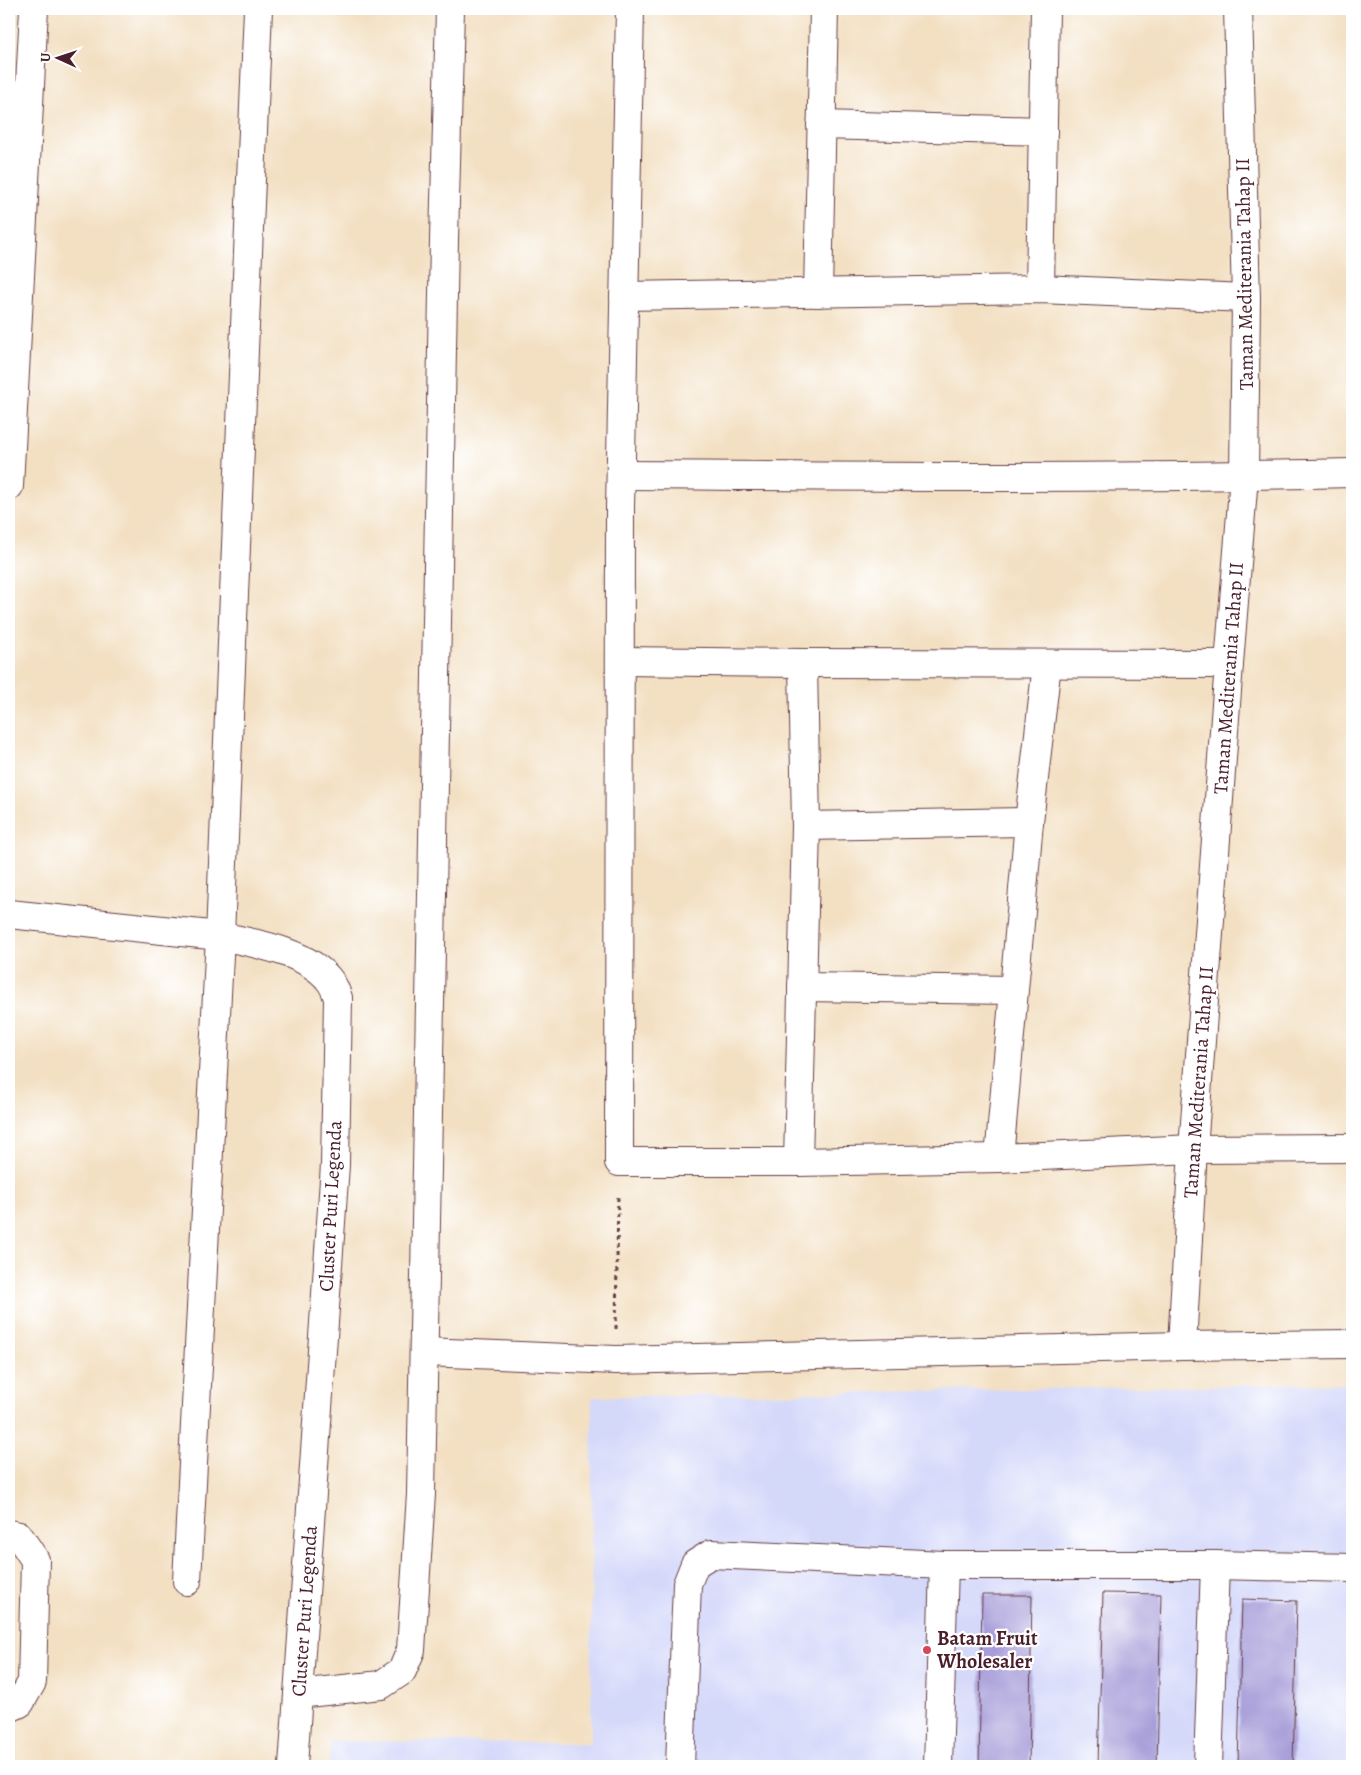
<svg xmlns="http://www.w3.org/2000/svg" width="1361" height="1775" font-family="Alegreya,serif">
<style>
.built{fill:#d4d8f9}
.building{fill:#a79dd9}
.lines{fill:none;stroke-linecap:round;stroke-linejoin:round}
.minor-casing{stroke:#633c42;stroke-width:30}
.path{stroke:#633c42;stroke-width:3;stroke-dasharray:4 4;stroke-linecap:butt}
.minor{stroke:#fff;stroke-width:28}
.poi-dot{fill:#d1495b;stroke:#fff;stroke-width:2}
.labels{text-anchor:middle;stroke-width:4.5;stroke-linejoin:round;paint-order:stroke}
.street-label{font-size:20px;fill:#4a1f2b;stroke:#fff}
.poi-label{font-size:20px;font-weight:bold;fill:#4a1f2b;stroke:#fff;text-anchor:start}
</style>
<rect width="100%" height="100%" fill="#fff"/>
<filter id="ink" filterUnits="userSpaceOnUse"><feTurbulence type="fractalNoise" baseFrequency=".02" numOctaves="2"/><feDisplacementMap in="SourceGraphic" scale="10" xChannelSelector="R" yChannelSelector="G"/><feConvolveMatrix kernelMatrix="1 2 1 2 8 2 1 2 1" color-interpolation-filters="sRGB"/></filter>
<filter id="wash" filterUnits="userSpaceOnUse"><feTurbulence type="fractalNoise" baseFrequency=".0096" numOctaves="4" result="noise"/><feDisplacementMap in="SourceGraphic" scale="20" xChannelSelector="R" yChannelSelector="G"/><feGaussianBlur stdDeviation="1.12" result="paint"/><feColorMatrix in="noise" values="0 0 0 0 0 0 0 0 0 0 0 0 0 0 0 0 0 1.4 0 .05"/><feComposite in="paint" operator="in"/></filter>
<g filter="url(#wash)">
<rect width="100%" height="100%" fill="#f3e0c3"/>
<polygon class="built" points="1352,1383 1352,1766 328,1766 331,1741 591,1743 592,1397"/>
<g id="blocks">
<g class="building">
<polygon points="1103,1593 1161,1594 1157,1766 1098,1766"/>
<polygon points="982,1595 1032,1595 1029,1766 979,1766"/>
<polygon points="1242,1599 1297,1601 1293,1766 1238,1766"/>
</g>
</g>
</g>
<g filter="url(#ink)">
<use href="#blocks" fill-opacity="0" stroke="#633c42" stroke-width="1"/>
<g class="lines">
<g class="minor-casing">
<g id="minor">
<polyline points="630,9 620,508 619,1162 798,1162 999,1158 1193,1149 1352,1148"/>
<polyline points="821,125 1043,131"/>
<polyline points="1040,289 1045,9"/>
<polyline points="818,293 824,9"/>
<polyline points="624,296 1040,289 1246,298"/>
<path d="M621,475C865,477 1109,479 1352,473"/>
<polyline points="9,486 34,9"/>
<polyline points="620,661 803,663 1229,664"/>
<polyline points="806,826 1029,822"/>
<path d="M9,914L220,936C254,943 309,952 330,981C334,986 336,992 338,998L335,1165L293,1766"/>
<polyline points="802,987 1013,990"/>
<polyline points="999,1158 1029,822 1047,664"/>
<polyline points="798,1162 806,826 803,663"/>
<polyline points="1182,1346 1193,1149 1229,664 1244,476 1246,298 1238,9"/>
<polyline points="424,1352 616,1360 1182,1346 1352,1344"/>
<polyline points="9,1534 19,1536 35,1560 32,1682 20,1703 9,1708"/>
<polyline points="187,1581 220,936 258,9"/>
<polyline points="298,1694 381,1685 402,1671 411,1650 421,1494 444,240 450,9"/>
<polyline points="680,1766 687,1584 695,1564 711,1554 944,1565 1215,1565 1352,1568"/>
<polyline points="938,1766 944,1565"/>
<polyline points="1208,1766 1215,1565"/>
</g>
</g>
<polyline class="path" points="616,1329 618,1193"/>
<use href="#minor" class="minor"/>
</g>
</g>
<circle class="poi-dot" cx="927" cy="1650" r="5"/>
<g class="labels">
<g class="street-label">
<text transform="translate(1244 274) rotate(-91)" y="7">Taman Mediterania Tahap II</text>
<text transform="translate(1228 678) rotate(-86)" y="7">Taman Mediterania Tahap II</text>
<text transform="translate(1198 1082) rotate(-86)" y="7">Taman Mediterania Tahap II</text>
<text transform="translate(330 1206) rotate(-87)" y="7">Cluster Puri Legenda</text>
<text transform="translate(304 1611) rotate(-86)" y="7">Cluster Puri Legenda</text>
</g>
<g class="poi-label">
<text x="937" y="1645">Batam Fruit<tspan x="937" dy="23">Wholesaler</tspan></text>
</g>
</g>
<rect width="1361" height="1775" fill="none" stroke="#fff" stroke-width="30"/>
<g transform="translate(58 58) rotate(273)" stroke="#ffffff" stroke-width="4" paint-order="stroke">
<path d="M0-4L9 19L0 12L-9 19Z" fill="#4a1f2b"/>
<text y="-8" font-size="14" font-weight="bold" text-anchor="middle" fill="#4a1f2b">U</text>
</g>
</svg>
